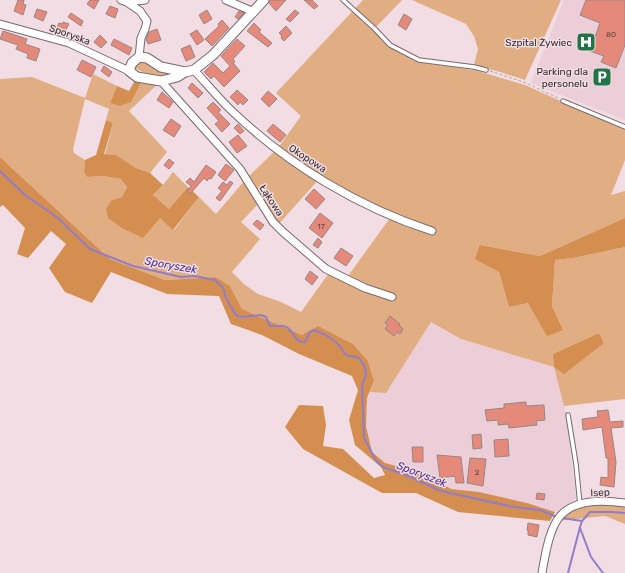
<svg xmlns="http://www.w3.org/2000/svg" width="625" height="573" font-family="Rubik,sans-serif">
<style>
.built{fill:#ebced7}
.green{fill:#e1ad82;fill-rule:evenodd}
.forest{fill:#d48e50}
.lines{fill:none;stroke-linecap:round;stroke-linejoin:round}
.stream{stroke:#907dcb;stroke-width:2}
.building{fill:#e5897b;stroke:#998683}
.service-casing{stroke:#7a686d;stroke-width:5.5}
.minor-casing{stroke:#7a686d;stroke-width:9}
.tertiary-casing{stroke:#7a686d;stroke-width:11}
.path{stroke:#b7a7ac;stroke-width:1;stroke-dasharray:3 2;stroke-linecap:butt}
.service{stroke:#fff;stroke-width:3.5}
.minor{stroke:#fff;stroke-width:7}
.tertiary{stroke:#fff;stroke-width:9}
.labels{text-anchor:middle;stroke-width:3;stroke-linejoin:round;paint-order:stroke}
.number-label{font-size:8px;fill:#624644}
.street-label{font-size:10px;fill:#372f32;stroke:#f1dde3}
.poi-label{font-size:10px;fill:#372f32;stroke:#f1dde3;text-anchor:end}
.water-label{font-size:11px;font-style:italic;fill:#50318d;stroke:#f1dde3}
</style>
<rect width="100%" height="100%" fill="#f1dde3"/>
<g class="built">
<polygon points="564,0 625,0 625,120 531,83"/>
<polygon points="431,322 461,339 554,367 566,412 576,498 555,512 527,503 479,492 451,489 423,473 385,463 372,452 366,426 367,398 370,392 386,393"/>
</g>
<g class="green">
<path d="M363,0H402L375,28L389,46L417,62L474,70L525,85L625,130V160L611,195L625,191V218L540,256L480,245L499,272L509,307L527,303L563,330L552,306L555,260L573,258L625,247V399L564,406L554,367L461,339L431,322L386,393L370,392L374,381L368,361L354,345L302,335L242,309L230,286L216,277L165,280L110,259L0,157V79L32,77L85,98L93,74L117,86L110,103L119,106L143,78L161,81L129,111L167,152L150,173L136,168L116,155L105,154L113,123L106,120L109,109L85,99L73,149L74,153L85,160L84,172L87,177L103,176L121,179L127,187L122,197L160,218L174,230L199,197L216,214L246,179L276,150L320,178L277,226L260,202L241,222L260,239L232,272L245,285L258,294L281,302L301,312L329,273L395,296L348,276L390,218L377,208L354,196L278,148L301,116L276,93ZM599,333L604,343L554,367L553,354Z"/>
<polygon points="412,0 561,0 525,80 500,72 474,65 478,49 474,36 466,24"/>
<path d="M142,60L172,72L171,74C161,76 142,75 135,67V63Z"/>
<polygon points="173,172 188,187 169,209 153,195 163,185"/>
<polygon points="625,503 625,524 605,516 556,521 576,506"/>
</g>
<g class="forest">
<polygon points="137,77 143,78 131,102 119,106 110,103 117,86 129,91"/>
<polygon points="106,120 113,123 104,154 116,155 136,168 150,173 163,185 153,195 169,209 188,187 199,197 173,230 160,218 143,238 122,228 108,218 106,209 111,201 122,197 127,187 121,179 103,176 87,177 84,172 85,160 96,155"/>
<polygon points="0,157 110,259 165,280 216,277 230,286 242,309 302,335 318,326 354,345 368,361 374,381 367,398 366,426 372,452 385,463 423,473 451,489 479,492 527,503 555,512 550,521 458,512 416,493 382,493 303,449 285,427 299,405 323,406 326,425 323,446 343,449 374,478 385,475 381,467 355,445 349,420 358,390 352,376 299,354 262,335 231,324 219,296 167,294 111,272 92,303 65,292 49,268 66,244 51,231 28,258 17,254 25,228 3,205 0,207"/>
<polygon points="625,218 625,247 573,258 555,260 552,306 563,330 547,336 528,303 509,307 499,272 475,259 480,245 540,256"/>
<polygon points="599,333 604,343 564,374 554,367 553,354"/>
</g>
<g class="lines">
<g class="stream">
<path d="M0,171L25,195L58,218L90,249L133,266L181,277L195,276L215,280L223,288L226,298L236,315L241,317L261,315L266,317L270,326C275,326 282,325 286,327C295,331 294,343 305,342L310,332L314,330L326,335L338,344L346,355L359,358L365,367L366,374L362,386L364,438L377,462L383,467L406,475L441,491L514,507L540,510L557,517"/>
<polyline points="562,518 582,521"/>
<polyline points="580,528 591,557 603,573"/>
<polyline points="568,573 580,527 582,521 590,512 612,512 625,513"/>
</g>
</g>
<g class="building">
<polygon points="18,0 24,0 23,4 26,5 23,15 14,11"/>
<polygon points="90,0 99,0 94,9 87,4"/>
<polygon points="270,0 286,0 276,11 269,3"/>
<polygon points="304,0 312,0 318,6 314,9"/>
<polygon points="586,0 625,0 625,45 616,68 601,62 604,56 590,51 600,23 580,15"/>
<polygon points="110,6 118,9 115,18 106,14"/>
<polygon points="37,9 47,12 43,21 34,17"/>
<polygon points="207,10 212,19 204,24 199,15"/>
<polygon points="295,10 299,13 290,22 286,19"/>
<polygon points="239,11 244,13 238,19 235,17"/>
<polygon points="71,13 83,21 81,26 68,17"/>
<polygon points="404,14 412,19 406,30 398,25"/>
<polygon points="222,20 229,28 212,46 205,39 219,26 218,24"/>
<polygon points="63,22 69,24 64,33 56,30 59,23 62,24"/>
<polygon points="254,23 261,30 259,32 272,43 268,47 247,31"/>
<polygon points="286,26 292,33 284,41 281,38 282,36 279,33"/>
<polygon points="157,29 161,40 148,44 146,39 149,32"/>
<polygon points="197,30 204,40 197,45 190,34"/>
<polygon points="3,31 27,39 25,44 40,49 36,61 27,58 28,54 16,49 18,45 0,39"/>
<polygon points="100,35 107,42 101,48 94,42"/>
<polygon points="114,39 132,48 129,55 111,45"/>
<polygon points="237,39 245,46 233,59 235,62 233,63 240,71 224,87 214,76 211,79 204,72 213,63 223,73 230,66 221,56"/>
<polygon points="190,45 195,57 186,61 181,49"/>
<polygon points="82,60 96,67 91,77 77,70"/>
<polygon points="104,66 112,72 109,77 101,71"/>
<polygon points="192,83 203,93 198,98 188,88"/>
<polygon points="237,90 248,100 243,105 240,102 238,105 230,97"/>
<polygon points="268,91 277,99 269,107 261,99"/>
<polygon points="162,92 173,102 169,108 157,100"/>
<polygon points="213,102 221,110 218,112 230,124 222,132 215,124 219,121 207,108"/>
<polygon points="171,119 181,126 174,137 163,130"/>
<polygon points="238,124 244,131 240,134 234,128"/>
<polygon points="273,124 286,135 280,142 267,131"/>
<polygon points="238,135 247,146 237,153 229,142"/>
<polygon points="169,159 174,163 169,169 164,165"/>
<polygon points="226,164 234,170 225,181 218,175"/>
<polygon points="206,165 216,172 211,179 209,178 207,181 204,178 190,194 187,192 191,186 186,182 190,178 194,182"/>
<polygon points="230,181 233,183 220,201 216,198 222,191 218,188 223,182 227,185"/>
<polygon points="314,189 325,199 316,209 305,199"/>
<polygon points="320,213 333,223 322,238 309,228"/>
<polygon points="257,220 264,225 260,230 253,224"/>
<polygon points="318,238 322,242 318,248 313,245"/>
<polygon points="341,248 353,256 346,266 334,258"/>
<polygon points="310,271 318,277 312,285 305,279"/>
<polygon points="390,316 400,324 399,325 403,329 400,334 397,332 394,336 385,329 388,325 385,323"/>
<polygon points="526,402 526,406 544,405 545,420 536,421 537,425 509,428 508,424 498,425 498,420 487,421 485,410 504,408 504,404"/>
<polygon points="608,410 610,422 623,421 623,427 611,428 616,462 614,487 600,485 601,477 608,478 608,458 606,458 602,427 583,430 582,419 598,417 597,411"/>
<polygon points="481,434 482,448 473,449 472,435"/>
<polygon points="508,439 509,456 495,457 494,440"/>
<polygon points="412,447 423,447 423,462 413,462"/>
<polygon points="437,455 461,457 464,483 456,483 455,476 440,478"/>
<polygon points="470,458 486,459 483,486 467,483"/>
<polygon points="537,493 545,494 544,500 536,499"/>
<polygon points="528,523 539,525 537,537 528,535 528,530 527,530"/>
</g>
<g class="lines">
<g class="service-casing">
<g id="service">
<polyline points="343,0 375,29 390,45 419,60 474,67 486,70"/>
<polyline points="563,101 625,127"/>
<polyline points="568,415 576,464 580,505"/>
</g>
</g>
<g class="minor-casing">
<g id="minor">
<polyline points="121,0 127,2 145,0"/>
<polyline points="226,0 254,12"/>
<polyline points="127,2 140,11 147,21 145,29 141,38 139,57"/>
<polyline points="0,24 69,43 129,71"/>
<path d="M194,70C207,84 219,99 233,112C289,165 358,207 432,231"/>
<polyline points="161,81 240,169 273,222 283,232 326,269 365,288 392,297"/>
<path d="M542,573C545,556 549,528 561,515C576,499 605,500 625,503"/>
</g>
</g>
<g class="tertiary-casing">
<polyline id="tertiary" points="185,72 161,67 147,58 139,57 132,63 129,71 137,77 161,81 177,77 185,72 194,70 213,55 264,0"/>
</g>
<polyline class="path" points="490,71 526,83 558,98"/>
<use href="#service" class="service"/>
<use href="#minor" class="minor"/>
<use href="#tertiary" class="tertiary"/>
</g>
<defs>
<g id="hospital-square" transform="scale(1)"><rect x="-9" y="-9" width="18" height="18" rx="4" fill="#207447" stroke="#f1dde3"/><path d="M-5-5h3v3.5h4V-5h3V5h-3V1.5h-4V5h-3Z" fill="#fff"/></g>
<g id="parking-square" transform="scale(1)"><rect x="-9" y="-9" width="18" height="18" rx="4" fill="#207447" stroke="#f1dde3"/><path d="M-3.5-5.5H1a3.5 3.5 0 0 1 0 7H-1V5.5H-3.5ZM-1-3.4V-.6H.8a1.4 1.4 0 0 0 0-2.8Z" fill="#fff"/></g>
</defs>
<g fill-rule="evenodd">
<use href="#hospital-square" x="586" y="42"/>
<use href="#parking-square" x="602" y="77"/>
</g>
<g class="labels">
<g class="number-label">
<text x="611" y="37">80</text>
<text x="321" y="229">17</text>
<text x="477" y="475">2</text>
</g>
<g class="street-label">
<text transform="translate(70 34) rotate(20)" y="4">Sporyska</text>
<text transform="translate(308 158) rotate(33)" y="4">Okopowa</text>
<text transform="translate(272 200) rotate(57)" y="4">Łąkowa</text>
<text transform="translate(600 492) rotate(-2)" y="4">Isep</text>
</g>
<g class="poi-label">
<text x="572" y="46">Szpital Żywiec</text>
<text x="588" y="75">Parking dla<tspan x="588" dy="12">personelu</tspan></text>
</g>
<g class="water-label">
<text transform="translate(171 265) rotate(10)" y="4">Sporyszek</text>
<text transform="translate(422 474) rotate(21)" y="4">Sporyszek</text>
</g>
</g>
</svg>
